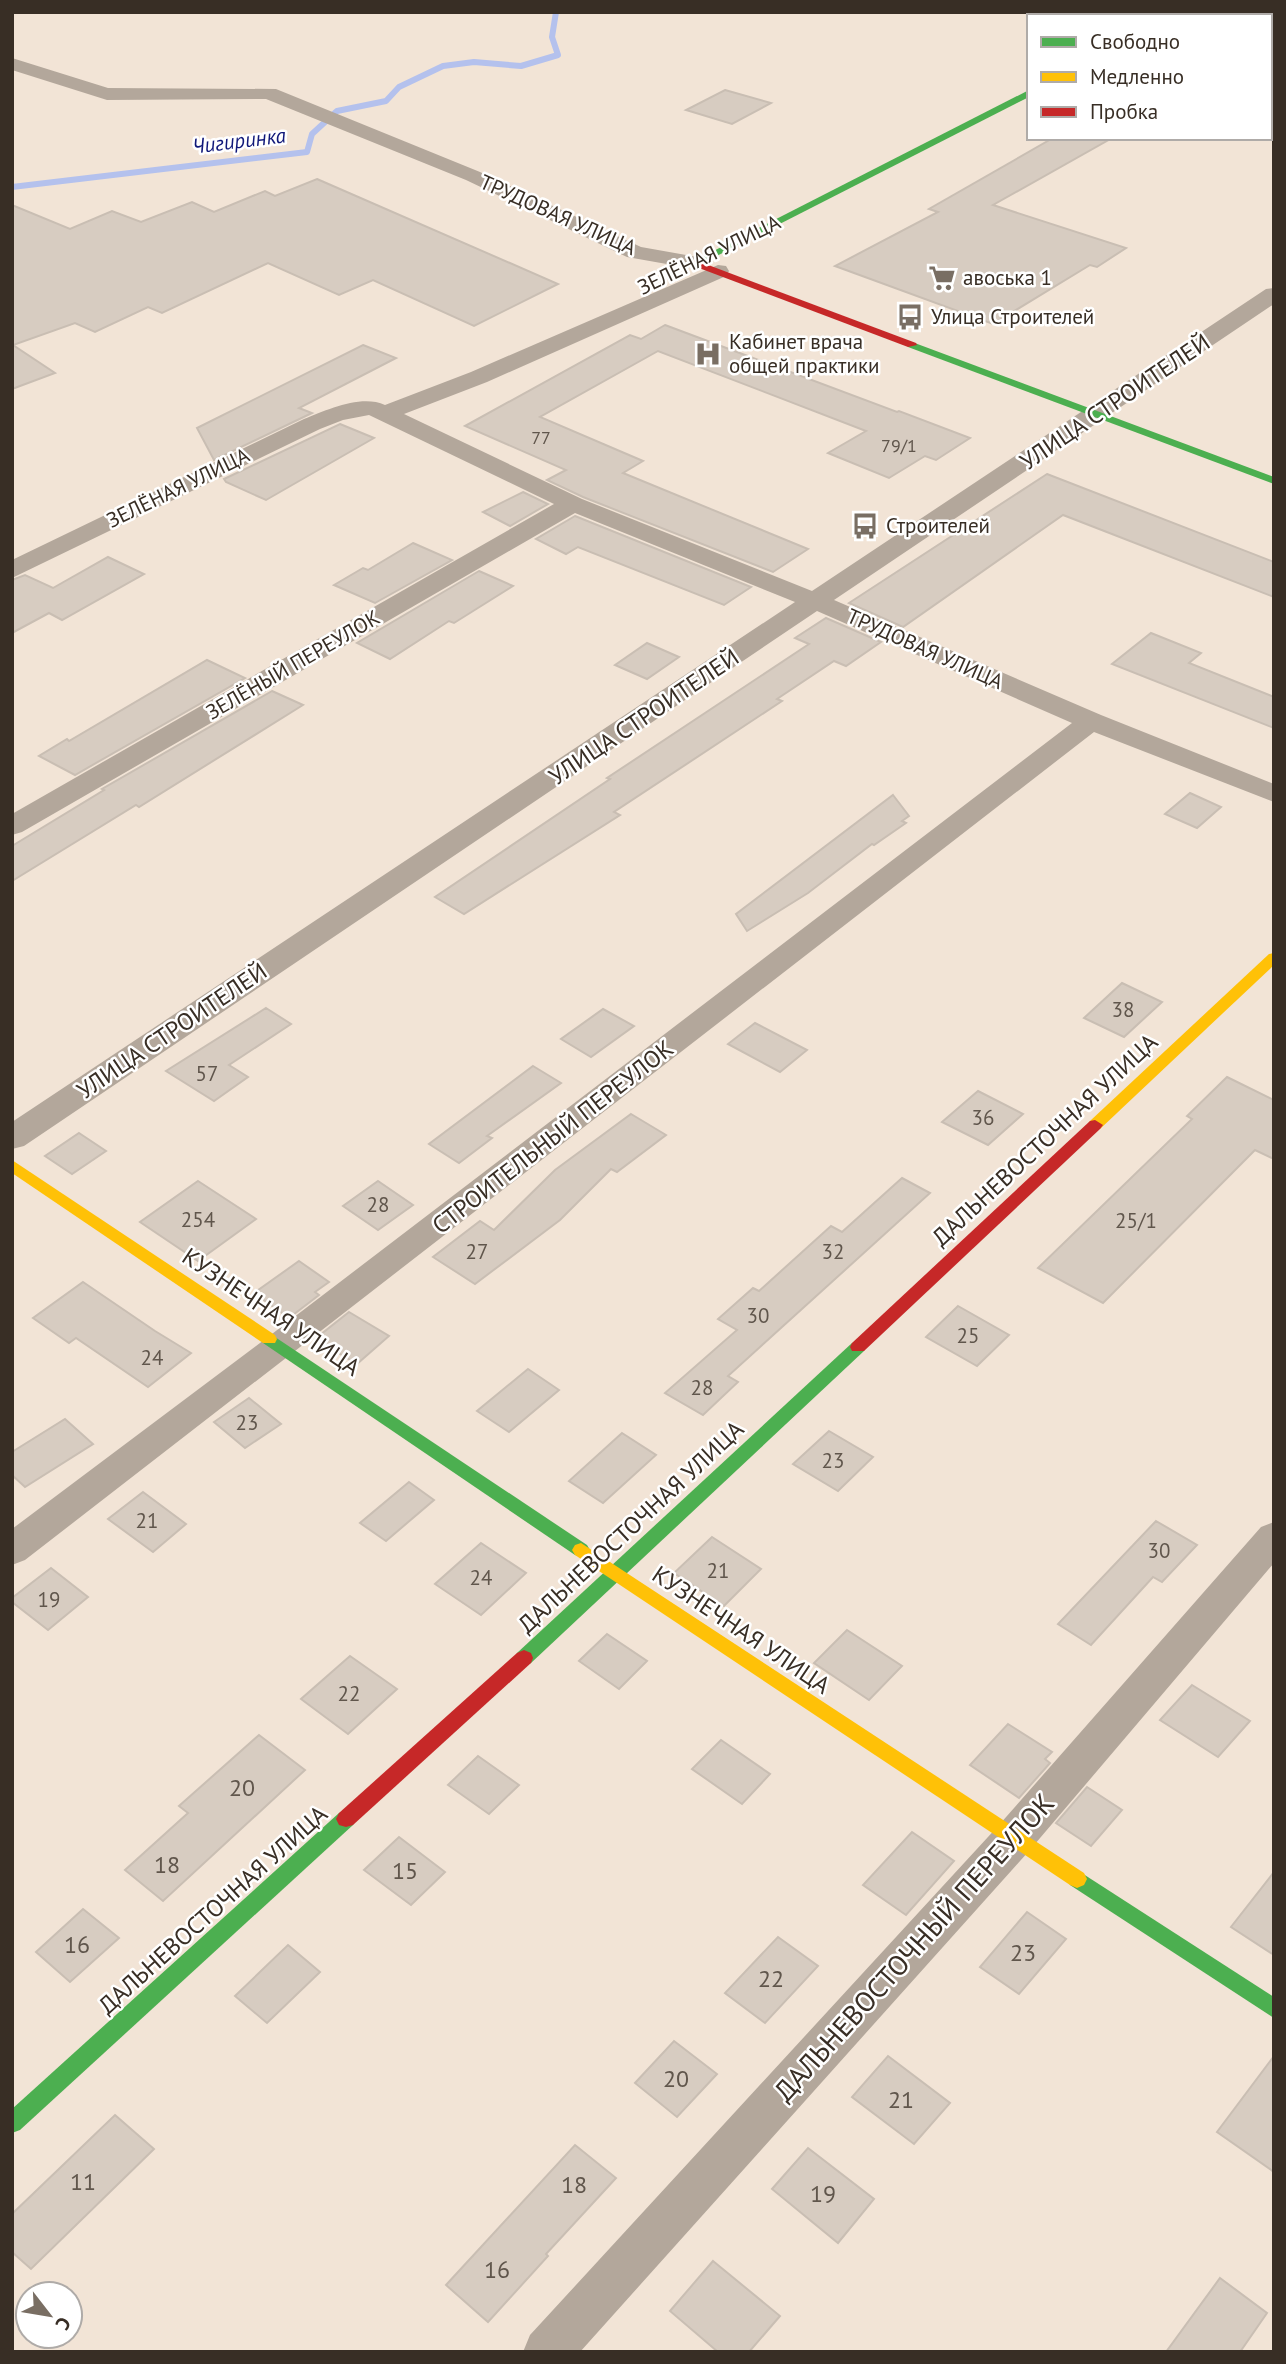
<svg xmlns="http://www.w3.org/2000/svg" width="1286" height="2364" font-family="'PT Sans',sans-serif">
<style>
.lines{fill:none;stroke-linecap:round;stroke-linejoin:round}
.stream{stroke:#b4c1ed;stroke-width:6}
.building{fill:#d7ccc1;stroke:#c9beb3;stroke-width:2}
.street{fill:#b3a79b;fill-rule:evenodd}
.fast{fill:#4caf50;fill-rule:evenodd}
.slow{fill:#ffc107;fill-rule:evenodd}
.jam{fill:#c62828;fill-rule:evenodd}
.labels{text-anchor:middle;stroke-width:5;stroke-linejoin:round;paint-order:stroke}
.far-number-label{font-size:18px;fill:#60564c}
.far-water-label{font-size:21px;font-style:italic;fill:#101879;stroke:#fff}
.far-street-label{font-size:21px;fill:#382e25;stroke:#fff}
.far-poi-label{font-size:21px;fill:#382e25;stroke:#fff;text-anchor:start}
.number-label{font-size:21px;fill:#60564c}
.street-label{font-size:24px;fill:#382e25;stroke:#fff}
.near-number-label{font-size:24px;fill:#60564c}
.near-street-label{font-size:28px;fill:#382e25;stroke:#fff}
</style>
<rect width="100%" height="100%" fill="#f2e4d6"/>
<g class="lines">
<polyline class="stream" points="12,187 307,152 312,134 337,111 386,101 399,87 443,66 474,62 521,66 558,55 552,37 556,12"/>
</g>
<g class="building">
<polygon points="725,90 771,103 732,124 686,110"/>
<polygon points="1053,138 1112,138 993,205 1126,248 1097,267 1090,265 993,324 835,266 938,212 929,209"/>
<polygon points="317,179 558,284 474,326 373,280 339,295 268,263 162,313 148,307 95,332 75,323 13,345 55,373 12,389 12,205 70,229 112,211 141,222 192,202 214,212 265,191 275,196"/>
<polygon points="665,325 897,412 899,411 970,438 936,460 925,456 889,478 828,453 866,431 658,351 540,417 643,461 623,473 808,549 773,572 583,497 547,480 566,470 465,426 630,335 641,339"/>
<polygon points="363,345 396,358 299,408 312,413 214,460 197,428"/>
<polygon points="340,424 374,438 266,500 226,482 224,479"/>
<polygon points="1047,474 1274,562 1274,597 1063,515 903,627 849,603"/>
<polygon points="523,492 548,504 510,526 483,512"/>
<polygon points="575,516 751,587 724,605 578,547 566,554 536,539"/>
<polygon points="413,543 452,560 375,603 334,585 363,568 368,570"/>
<polygon points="108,557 144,574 62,620 49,613 12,633 12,580 25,575 53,588"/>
<polygon points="479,571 513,586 454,623 449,621 390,659 357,643"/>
<polygon points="826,618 881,642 846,666 834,661 777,699 782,701 614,812 620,815 464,914 435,897 610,779 607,778 809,644 795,638"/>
<polygon points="1151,633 1201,653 1189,663 1274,697 1274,728 1112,664"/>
<polygon points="647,643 679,657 647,679 615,665"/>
<polygon points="207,660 245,678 75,775 39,756 67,739 69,741"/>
<polygon points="272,691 303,705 139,807 136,805 12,881 12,846 104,790 102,789"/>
<polygon points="1190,793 1221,807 1197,828 1165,814"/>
<polygon points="893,795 909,816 902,821 906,823 874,845 872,844 808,893 747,931 736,914"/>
<polygon points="1122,983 1162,1002 1124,1037 1084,1018"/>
<polygon points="266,1008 291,1024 229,1065 248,1077 214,1101 166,1071"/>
<polygon points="603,1009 634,1026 591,1057 561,1039"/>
<polygon points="755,1023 807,1050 780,1072 728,1044"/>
<polygon points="533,1066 561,1083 487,1136 492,1138 459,1163 429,1144"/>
<polygon points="1227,1077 1274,1100 1274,1159 1255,1150 1103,1303 1038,1268 1192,1119 1187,1116"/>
<polygon points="978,1091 1023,1114 988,1145 942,1122"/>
<polygon points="631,1114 666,1135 617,1172 611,1169 560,1220 475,1284 433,1257 480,1221 494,1230 555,1170"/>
<polygon points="79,1133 106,1151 72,1174 45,1156"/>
<polygon points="902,1178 930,1193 728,1376 738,1382 703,1415 665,1393 737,1330 718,1319 753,1288 759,1291 831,1226 842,1232"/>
<polygon points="198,1181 256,1219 198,1261 140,1222"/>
<polygon points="378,1181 413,1205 378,1230 343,1206"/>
<polygon points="299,1261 329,1282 315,1292 319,1295 289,1318 254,1293"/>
<polygon points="83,1282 155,1331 191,1353 148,1387 76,1338 69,1343 33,1318"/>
<polygon points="958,1306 1009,1335 977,1366 926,1337"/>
<polygon points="349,1312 389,1336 357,1364 315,1339"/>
<polygon points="528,1369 559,1390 509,1432 477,1411"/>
<polygon points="249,1398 281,1424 245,1448 214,1422"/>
<polygon points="65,1419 93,1444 25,1487 12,1475 12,1452"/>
<polygon points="829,1431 873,1457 838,1491 793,1464"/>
<polygon points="622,1433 656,1455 603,1503 569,1481"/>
<polygon points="409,1482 434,1500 386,1541 360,1523"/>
<polygon points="143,1492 186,1524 153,1552 108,1519"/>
<polygon points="1156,1521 1197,1545 1162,1582 1153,1577 1091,1645 1058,1624"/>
<polygon points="712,1537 761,1569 724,1606 674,1573"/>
<polygon points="481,1543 526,1573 481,1615 435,1584"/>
<polygon points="51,1568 88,1597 48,1630 12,1602 12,1598"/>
<polygon points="847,1630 902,1666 869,1700 814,1663"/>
<polygon points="607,1634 647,1661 619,1689 579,1661"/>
<polygon points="350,1656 397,1689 348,1734 301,1699"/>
<polygon points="1192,1685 1250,1721 1218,1757 1160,1720"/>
<polygon points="1008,1724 1052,1752 1045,1759 1050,1763 1019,1798 970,1765"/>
<polygon points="259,1735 305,1770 163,1901 125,1870 188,1813 179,1806"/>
<polygon points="721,1740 770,1774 742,1804 692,1769"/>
<polygon points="478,1756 519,1785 489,1814 448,1785"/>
<polygon points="1087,1787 1122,1810 1091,1846 1056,1823"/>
<polygon points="912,1832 954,1861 906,1915 863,1885"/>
<polygon points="399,1837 445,1872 411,1905 364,1870"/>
<polygon points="1274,1872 1274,1955 1231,1927"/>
<polygon points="83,1909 119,1938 70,1982 36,1952"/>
<polygon points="1027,1912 1066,1939 1019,1994 980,1967"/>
<polygon points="778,1937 818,1966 765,2023 725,1993"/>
<polygon points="288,1945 320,1972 267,2023 235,1996"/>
<polygon points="674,2041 717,2074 677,2117 635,2083"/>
<polygon points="888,2056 950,2103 914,2144 852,2097"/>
<polygon points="1274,2056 1274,2172 1217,2132"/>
<polygon points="115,2115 154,2149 31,2269 12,2252 12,2214"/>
<polygon points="575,2145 616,2178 546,2254 548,2256 488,2322 446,2285"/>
<polygon points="808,2148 874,2199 838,2243 772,2189"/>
<polygon points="713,2261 780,2316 749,2352 718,2352 670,2311"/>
<polygon points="1220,2278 1267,2313 1240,2352 1166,2352"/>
</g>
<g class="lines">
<g class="street">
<polygon points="12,58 108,88 276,89 480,172 641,247 703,258 706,263 703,268 695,269 627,257 466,180 266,99 107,100 12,70"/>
<path d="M718,265L726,266L729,271L726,276L487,382L404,414L582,499L812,591L1266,289L1274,288V304L834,600L1101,715L1274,784V802L1094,732L25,1560L12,1565V1529L268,1337L1072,723L817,611L24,1146L12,1149V1122L795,602L575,513L22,832L12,835V814L554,504L369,415L343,420L320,429L12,578V560L304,419C327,410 361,394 385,405L471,372Z"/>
<polygon points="1274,1522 1274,1563 1029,1851 580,2352 523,2352 530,2335 999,1825 1261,1527"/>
</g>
<g class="fast">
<polygon points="1178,12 1189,12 1185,16 1174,16"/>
<polygon points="1029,90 1029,97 699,265 690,263"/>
<polygon points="912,342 1274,477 1274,484 908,347 907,345"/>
<polygon points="269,1333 587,1545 590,1550 587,1555 581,1557 575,1555 263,1343 261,1339 263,1335"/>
<polygon points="858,1341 864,1343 866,1347 864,1351 531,1663 524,1666 517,1663 515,1658 517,1653 852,1343"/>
<polygon points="346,1811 353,1813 356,1819 353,1825 20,2130 12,2133 12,2109 339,1813"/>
<polygon points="1077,1870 1274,1997 1274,2018 1070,1885 1067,1879 1070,1873"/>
</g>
<g class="slow">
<polygon points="1274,953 1274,965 1100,1129 1090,1129 1087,1125 1090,1121 1269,954"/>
<polygon points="12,1160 275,1335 277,1339 275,1343 263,1343 12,1173"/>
<polygon points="581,1543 1084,1873 1087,1879 1084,1885 1077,1888 1070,1885 575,1555 572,1550 575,1545"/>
</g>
<g class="jam">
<polygon points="695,260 916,343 917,345 908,347 691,265 690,263"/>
<polygon points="1095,1120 1103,1125 1100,1129 864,1351 852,1351 850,1347 852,1343 1090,1121"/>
<polygon points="524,1650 531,1653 533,1658 531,1663 353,1825 346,1827 339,1825 336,1819 339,1813 517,1653"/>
</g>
</g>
<defs>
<g id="supermarket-bare" transform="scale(2.1)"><path d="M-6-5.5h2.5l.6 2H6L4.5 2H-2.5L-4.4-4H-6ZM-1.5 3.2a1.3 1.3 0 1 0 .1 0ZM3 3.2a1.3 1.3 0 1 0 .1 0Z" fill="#796e63" stroke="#fff" stroke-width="2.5" paint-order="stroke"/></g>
<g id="bus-bare" transform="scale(2.1)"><path d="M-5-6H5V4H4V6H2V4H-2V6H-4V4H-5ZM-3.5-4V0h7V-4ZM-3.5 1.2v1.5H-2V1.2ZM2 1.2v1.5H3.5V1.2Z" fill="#796e63" stroke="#fff" stroke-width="2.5" paint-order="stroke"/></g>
<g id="hospital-bare" transform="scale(2.1)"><path d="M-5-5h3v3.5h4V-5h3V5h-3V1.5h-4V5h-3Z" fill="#796e63" stroke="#fff" stroke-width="2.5" paint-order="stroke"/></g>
</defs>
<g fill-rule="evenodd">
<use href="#supermarket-bare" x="942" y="278"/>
<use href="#bus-bare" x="910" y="317"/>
<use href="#hospital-bare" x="708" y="354"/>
<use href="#bus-bare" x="865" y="526"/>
</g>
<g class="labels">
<g class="far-number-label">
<text x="541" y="444">77</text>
<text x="899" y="452">79/1</text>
</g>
<g class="far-water-label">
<text transform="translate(239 141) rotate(-7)" y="7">Чигиринка</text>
</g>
<g class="far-street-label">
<text transform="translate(558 215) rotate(24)" y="7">ТРУДОВАЯ УЛИЦА</text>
<text transform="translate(709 255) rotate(-26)" y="7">ЗЕЛЁНАЯ УЛИЦА</text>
<text transform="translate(178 488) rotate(-26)" y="7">ЗЕЛЁНАЯ УЛИЦА</text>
<text transform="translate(925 649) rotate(24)" y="7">ТРУДОВАЯ УЛИЦА</text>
<text transform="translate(293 665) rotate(-30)" y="7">ЗЕЛЁНЫЙ ПЕРЕУЛОК</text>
</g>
<g class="far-poi-label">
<text x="963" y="285">авоська 1</text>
<text x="931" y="324">Улица Строителей</text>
<text x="729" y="349">Кабинет врача<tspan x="729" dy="24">общей практики</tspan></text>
<text x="886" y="533">Строителей</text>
</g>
<g class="number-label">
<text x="1123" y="1017">38</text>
<text x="207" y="1081">57</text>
<text x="983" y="1125">36</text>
<text x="378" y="1212">28</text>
<text x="198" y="1227">254</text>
<text x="1136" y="1228">25/1</text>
<text x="477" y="1259">27</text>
<text x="833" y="1259">32</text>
<text x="758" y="1323">30</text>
<text x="968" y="1343">25</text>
<text x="152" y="1365">24</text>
<text x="702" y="1395">28</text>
<text x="247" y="1430">23</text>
<text x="833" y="1468">23</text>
<text x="147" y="1528">21</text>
<text x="1159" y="1558">30</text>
<text x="718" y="1578">21</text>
<text x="481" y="1585">24</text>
<text x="49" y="1607">19</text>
<text x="349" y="1701">22</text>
</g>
<g class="street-label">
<text transform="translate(1115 402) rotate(-34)" y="8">УЛИЦА СТРОИТЕЛЕЙ</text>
<text transform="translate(644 717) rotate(-34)" y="8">УЛИЦА СТРОИТЕЛЕЙ</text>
<text transform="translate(172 1031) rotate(-34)" y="8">УЛИЦА СТРОИТЕЛЕЙ</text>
<text transform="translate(553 1137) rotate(-38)" y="8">СТРОИТЕЛЬНЫЙ ПЕРЕУЛОК</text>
<text transform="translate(1045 1140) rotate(-43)" y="8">ДАЛЬНЕВОСТОЧНАЯ УЛИЦА</text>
<text transform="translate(271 1312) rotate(34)" y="8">КУЗНЕЧНАЯ УЛИЦА</text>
<text transform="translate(631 1527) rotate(-43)" y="8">ДАЛЬНЕВОСТОЧНАЯ УЛИЦА</text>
<text transform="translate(741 1630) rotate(34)" y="8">КУЗНЕЧНАЯ УЛИЦА</text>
<text transform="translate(213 1910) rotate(-42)" y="8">ДАЛЬНЕВОСТОЧНАЯ УЛИЦА</text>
</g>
<g class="near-number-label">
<text x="242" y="1796">20</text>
<text x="167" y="1873">18</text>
<text x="405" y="1879">15</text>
<text x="77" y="1953">16</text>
<text x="1023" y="1961">23</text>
<text x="771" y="1987">22</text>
<text x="676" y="2087">20</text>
<text x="901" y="2108">21</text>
<text x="83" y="2190">11</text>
<text x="574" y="2193">18</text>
<text x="823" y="2202">19</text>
<text x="497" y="2278">16</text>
</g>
<g class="near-street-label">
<text transform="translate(914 1947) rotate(-48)" y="10">ДАЛЬНЕВОСТОЧНЫЙ ПЕРЕУЛОК</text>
</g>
</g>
<rect width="1286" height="2364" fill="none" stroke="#382e25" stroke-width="28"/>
<rect x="1027" y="14" width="245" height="126" fill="#ffffff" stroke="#afaba8" stroke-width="2"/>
<rect x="1041" y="37" width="35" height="10" fill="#4caf50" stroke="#afaba8" stroke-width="2"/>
<text x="1090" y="49" font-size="21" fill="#382e25">Свободно</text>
<rect x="1041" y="72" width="35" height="10" fill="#ffc107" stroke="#afaba8" stroke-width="2"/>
<text x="1090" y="84" font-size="21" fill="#382e25">Медленно</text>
<rect x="1041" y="107" width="35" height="10" fill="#c62828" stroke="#afaba8" stroke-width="2"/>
<text x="1090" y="119" font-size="21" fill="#382e25">Пробка</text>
<g transform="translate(49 2315) rotate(121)"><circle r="33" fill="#ffffff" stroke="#afaba8" stroke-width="2"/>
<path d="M0-5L12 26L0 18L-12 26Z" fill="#796e63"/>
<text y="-10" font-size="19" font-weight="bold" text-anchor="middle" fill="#382e25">С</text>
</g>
</svg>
